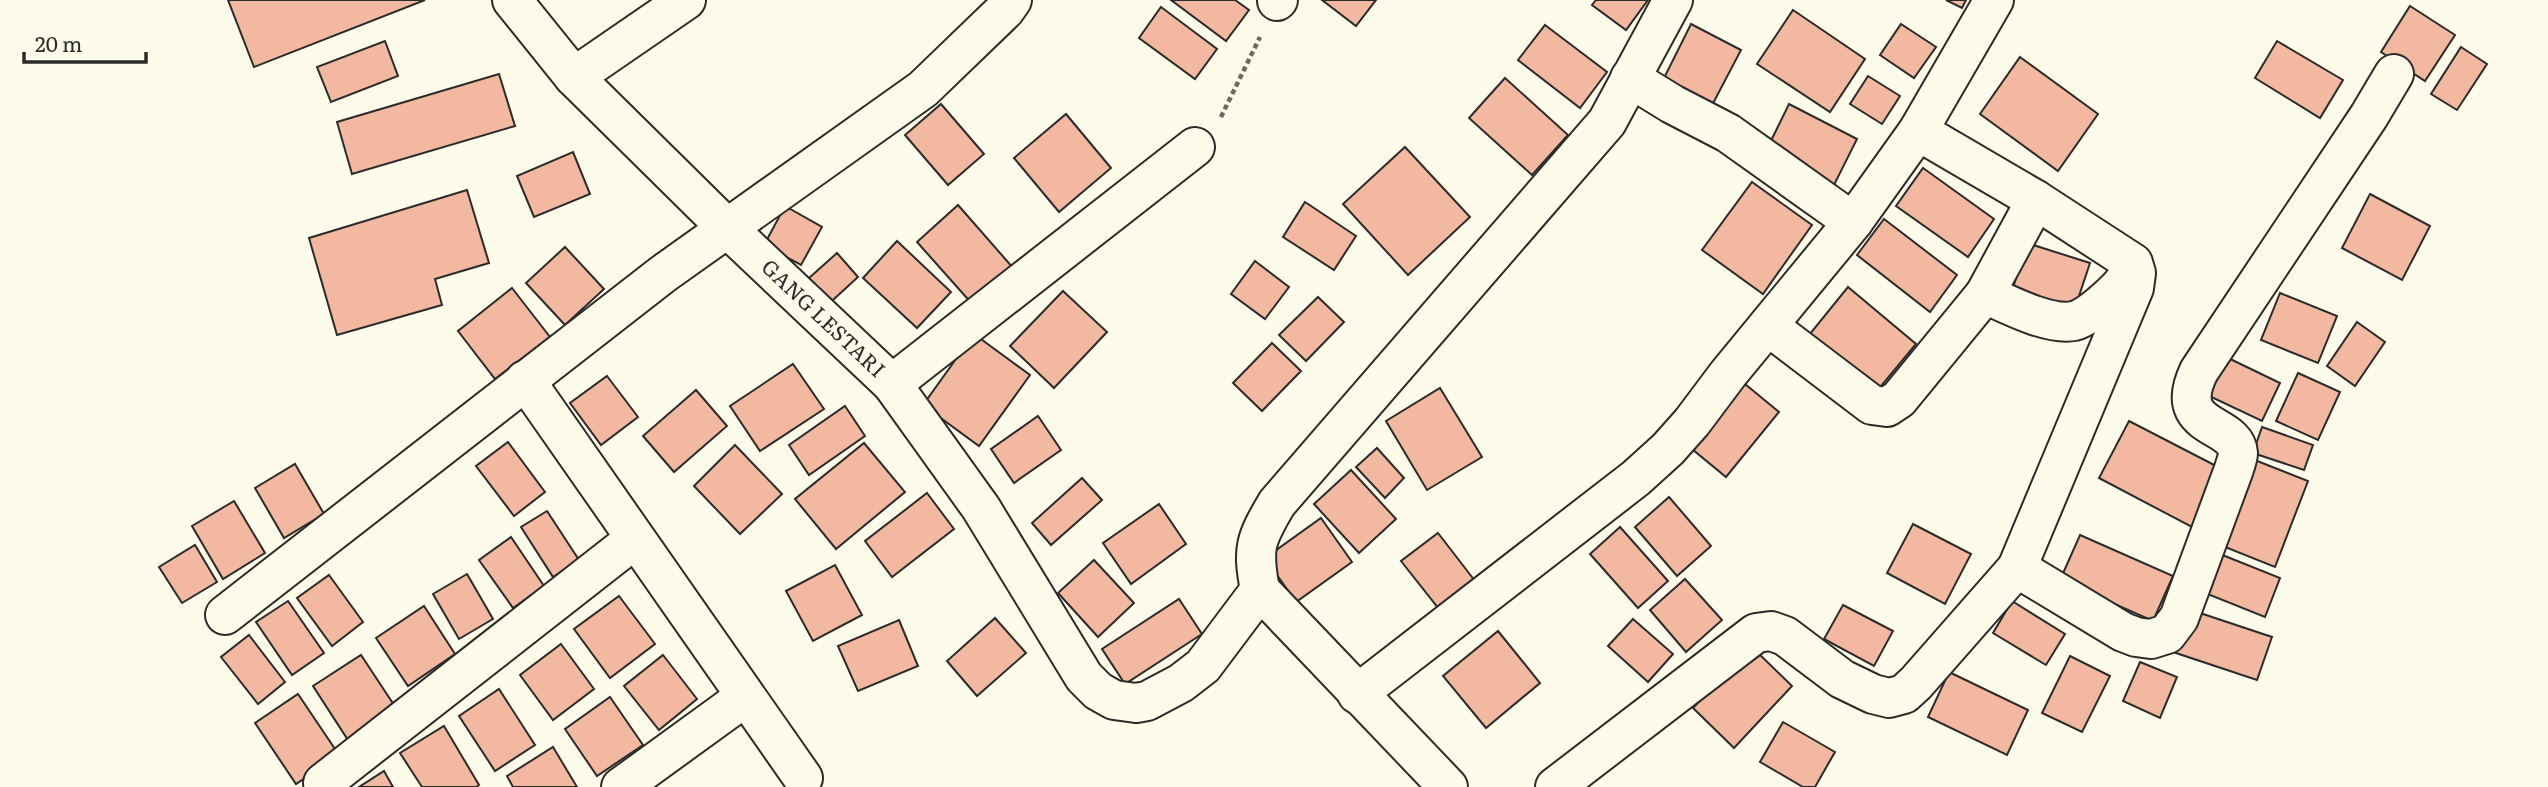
<svg xmlns="http://www.w3.org/2000/svg" width="2548" height="787" font-family="Literata,serif">
<style>
.building{fill:#f2b8a0;stroke:#2b2b2b;stroke-width:2}
.lines{fill:none;stroke-linecap:round;stroke-linejoin:round}
.minor-casing{stroke:#2b2b2b;stroke-width:42}
.path{stroke:#6a6964;stroke-width:4.5;stroke-dasharray:5 3.5;stroke-linecap:butt}
.minor{stroke:#fdfbea;stroke-width:38}
.labels{text-anchor:middle;stroke-width:5;stroke-linejoin:round;paint-order:stroke}
.street-label{font-size:21px;fill:#2b2b2b;stroke:#fdfbea}
</style>
<rect width="100%" height="100%" fill="#fdfbea"/>
<g class="building">
<polygon points="228,0 425,0 254,67"/>
<polygon points="1171,0 1235,0 1249,10 1226,41"/>
<polygon points="1322,0 1376,0 1356,26"/>
<polygon points="1596,0 1648,0 1626,30 1592,5"/>
<polygon points="1946,0 1966,0 1962,8"/>
<polygon points="2410,6 2455,35 2425,81 2381,52"/>
<polygon points="1161,7 1217,49 1195,79 1139,38"/>
<polygon points="1793,10 1865,59 1830,112 1757,64"/>
<polygon points="1691,24 1741,50 1708,113 1659,88"/>
<polygon points="1901,24 1936,47 1914,78 1880,55"/>
<polygon points="1545,25 1607,72 1580,108 1518,60"/>
<polygon points="385,41 398,76 331,102 317,67"/>
<polygon points="2277,41 2343,80 2320,118 2255,78"/>
<polygon points="2461,47 2487,64 2457,110 2431,94"/>
<polygon points="2020,57 2098,114 2058,171 1980,114"/>
<polygon points="499,74 515,126 352,174 337,122"/>
<polygon points="1868,76 1900,96 1882,124 1850,104"/>
<polygon points="1505,78 1568,135 1532,175 1469,118"/>
<polygon points="941,104 984,154 948,185 905,135"/>
<polygon points="1789,104 1857,139 1833,187 1765,153"/>
<polygon points="1066,114 1111,168 1059,212 1014,158"/>
<polygon points="1405,147 1470,217 1408,275 1343,204"/>
<polygon points="573,152 590,194 534,217 517,176"/>
<polygon points="1923,168 1994,219 1968,257 1896,206"/>
<polygon points="1752,182 1812,225 1763,294 1702,250"/>
<polygon points="467,190 489,263 435,279 442,305 337,335 309,238"/>
<polygon points="2370,194 2430,226 2402,280 2342,248"/>
<polygon points="1305,202 1356,236 1334,270 1283,237"/>
<polygon points="958,205 1014,269 974,306 917,242"/>
<polygon points="785,206 822,227 801,265 764,245"/>
<polygon points="1884,219 1957,275 1930,312 1857,255"/>
<polygon points="897,241 951,292 917,328 863,278"/>
<polygon points="2027,243 2090,263 2074,311 2012,291"/>
<polygon points="565,247 604,289 565,325 526,283"/>
<polygon points="837,253 858,277 821,311 800,286"/>
<polygon points="1255,261 1289,287 1265,319 1231,294"/>
<polygon points="1848,287 1916,344 1877,391 1809,335"/>
<polygon points="512,288 550,337 495,379 458,331"/>
<polygon points="1063,291 1107,332 1054,388 1010,346"/>
<polygon points="2280,293 2337,316 2318,363 2261,340"/>
<polygon points="1318,297 1344,322 1306,361 1279,335"/>
<polygon points="2357,322 2385,342 2355,386 2327,366"/>
<polygon points="974,334 1030,375 979,446 923,405"/>
<polygon points="1272,343 1301,371 1262,411 1233,383"/>
<polygon points="2224,356 2280,383 2262,421 2205,394"/>
<polygon points="793,364 824,409 760,451 730,406"/>
<polygon points="2298,373 2340,392 2318,440 2276,421"/>
<polygon points="607,376 638,417 601,445 570,403"/>
<polygon points="1745,384 1779,412 1726,477 1692,449"/>
<polygon points="1440,388 1482,457 1427,490 1386,421"/>
<polygon points="696,390 727,426 674,472 643,436"/>
<polygon points="845,406 865,436 809,475 789,445"/>
<polygon points="1038,416 1061,450 1014,483 991,449"/>
<polygon points="2129,421 2222,469 2192,527 2099,478"/>
<polygon points="2262,427 2313,445 2304,470 2253,453"/>
<polygon points="508,442 545,492 514,516 476,466"/>
<polygon points="864,443 905,492 836,549 795,499"/>
<polygon points="735,445 782,494 740,534 694,486"/>
<polygon points="1377,448 1404,478 1385,498 1356,467"/>
<polygon points="2247,457 2308,481 2275,567 2215,543"/>
<polygon points="295,464 324,514 284,538 255,488"/>
<polygon points="1351,470 1396,519 1359,553 1314,504"/>
<polygon points="1082,478 1102,500 1051,545 1032,523"/>
<polygon points="927,493 954,529 892,577 865,541"/>
<polygon points="1669,497 1711,546 1677,576 1635,527"/>
<polygon points="234,501 265,553 223,579 192,526"/>
<polygon points="1159,504 1186,544 1131,584 1103,543"/>
<polygon points="547,511 579,560 553,577 521,527"/>
<polygon points="1321,518 1352,562 1296,602 1265,558"/>
<polygon points="1913,524 1971,554 1945,604 1887,573"/>
<polygon points="1620,527 1668,581 1638,608 1590,554"/>
<polygon points="1438,533 1475,581 1439,609 1401,561"/>
<polygon points="2080,535 2173,576 2153,621 2060,580"/>
<polygon points="511,537 544,586 513,608 479,560"/>
<polygon points="195,545 217,582 182,603 159,567"/>
<polygon points="2215,552 2280,578 2265,617 2200,591"/>
<polygon points="1094,560 1134,603 1098,637 1058,593"/>
<polygon points="835,565 862,615 813,641 786,591"/>
<polygon points="467,574 493,619 459,639 433,594"/>
<polygon points="329,575 363,622 332,646 297,598"/>
<polygon points="1685,579 1722,620 1686,652 1650,610"/>
<polygon points="619,596 655,644 610,678 574,629"/>
<polygon points="1179,599 1202,634 1125,684 1102,649"/>
<polygon points="288,601 324,653 292,675 256,622"/>
<polygon points="2012,601 2065,634 2046,665 1993,633"/>
<polygon points="1843,605 1893,631 1874,666 1824,639"/>
<polygon points="424,606 455,654 408,686 376,638"/>
<polygon points="2191,610 2272,637 2257,680 2176,653"/>
<polygon points="995,618 1026,653 977,696 947,661"/>
<polygon points="1633,619 1673,654 1648,682 1608,646"/>
<polygon points="899,620 918,666 858,691 838,646"/>
<polygon points="1498,631 1540,683 1486,728 1443,676"/>
<polygon points="249,635 285,682 258,704 221,657"/>
<polygon points="561,644 594,689 553,720 520,675"/>
<polygon points="1751,646 1792,686 1734,748 1693,708"/>
<polygon points="361,655 396,708 348,740 313,686"/>
<polygon points="663,655 697,699 659,730 624,686"/>
<polygon points="2070,656 2110,676 2082,732 2042,713"/>
<polygon points="2140,662 2177,677 2160,718 2123,701"/>
<polygon points="1949,672 2028,710 2007,755 1928,717"/>
<polygon points="499,689 535,745 495,771 459,716"/>
<polygon points="298,694 339,755 296,784 255,723"/>
<polygon points="610,697 643,745 597,776 565,729"/>
<polygon points="1783,722 1835,752 1815,787 1803,787 1760,762"/>
<polygon points="444,726 479,785 476,787 422,787 400,753"/>
<polygon points="553,747 577,787 513,787 507,776"/>
<polygon points="384,771 393,787 359,787"/>
</g>
<g class="lines">
<g class="minor-casing">
<g id="minor">
<path id="s1" d="M512,0L574,77L726,227L892,384L981,508L1084,677L1098,691L1114,700L1136,703L1147,701L1181,683L1203,666L1260,590C1252,548 1255,540 1277,503L1607,122L1673,0"/>
<polyline points="1277,1 1278,0"/>
<polyline points="574,77 686,0"/>
<polyline points="1630,78 1672,104 1728,133 1853,222"/>
<polyline points="1918,131 2036,200 2133,263 2136,273 2134,288 2017,568"/>
<polyline points="1985,294 2036,200"/>
<path d="M1768,326L1872,405L1887,407L1899,399L1985,294C2007,304 2049,326 2074,321C2085,318 2097,308 2106,300C2116,291 2125,283 2130,271"/>
<polyline points="525,380 803,778"/>
<polyline points="892,384 1195,147"/>
<polyline points="1260,590 1448,787"/>
<polyline points="225,615 663,274 923,89 1005,10 1012,0"/>
<polyline points="1357,694 1636,478 1668,449 1692,422 1728,374 1853,222 1918,131 1994,0"/>
<polyline points="323,783 635,539"/>
<polyline points="621,787 745,697"/>
<path d="M1555,787L1756,633L1771,631L1785,636L1842,679L1873,694L1889,698L1904,694L1916,683L2017,568L2123,632L2136,637L2151,639L2167,634L2179,618L2234,469C2235,465 2238,458 2238,453C2236,421 2170,431 2199,371L2369,116L2394,74"/>
</g>
</g>
<polyline class="path" points="1221,117 1260,37"/>
<use href="#minor" class="minor"/>
</g>
<g class="labels">
<g class="street-label">
<text dy="7" stroke="none"><textPath href="#s1" startOffset="446">GANG LESTARI</textPath></text>
</g>
</g>
<path d="M24 52v10h122v-10" fill="none" stroke="#2b2b2b" stroke-width="3.5"/>
<text x="35" y="52" font-size="21" fill="#2b2b2b" stroke="#fdfbea" stroke-width="5" paint-order="stroke">20 m</text>
</svg>
